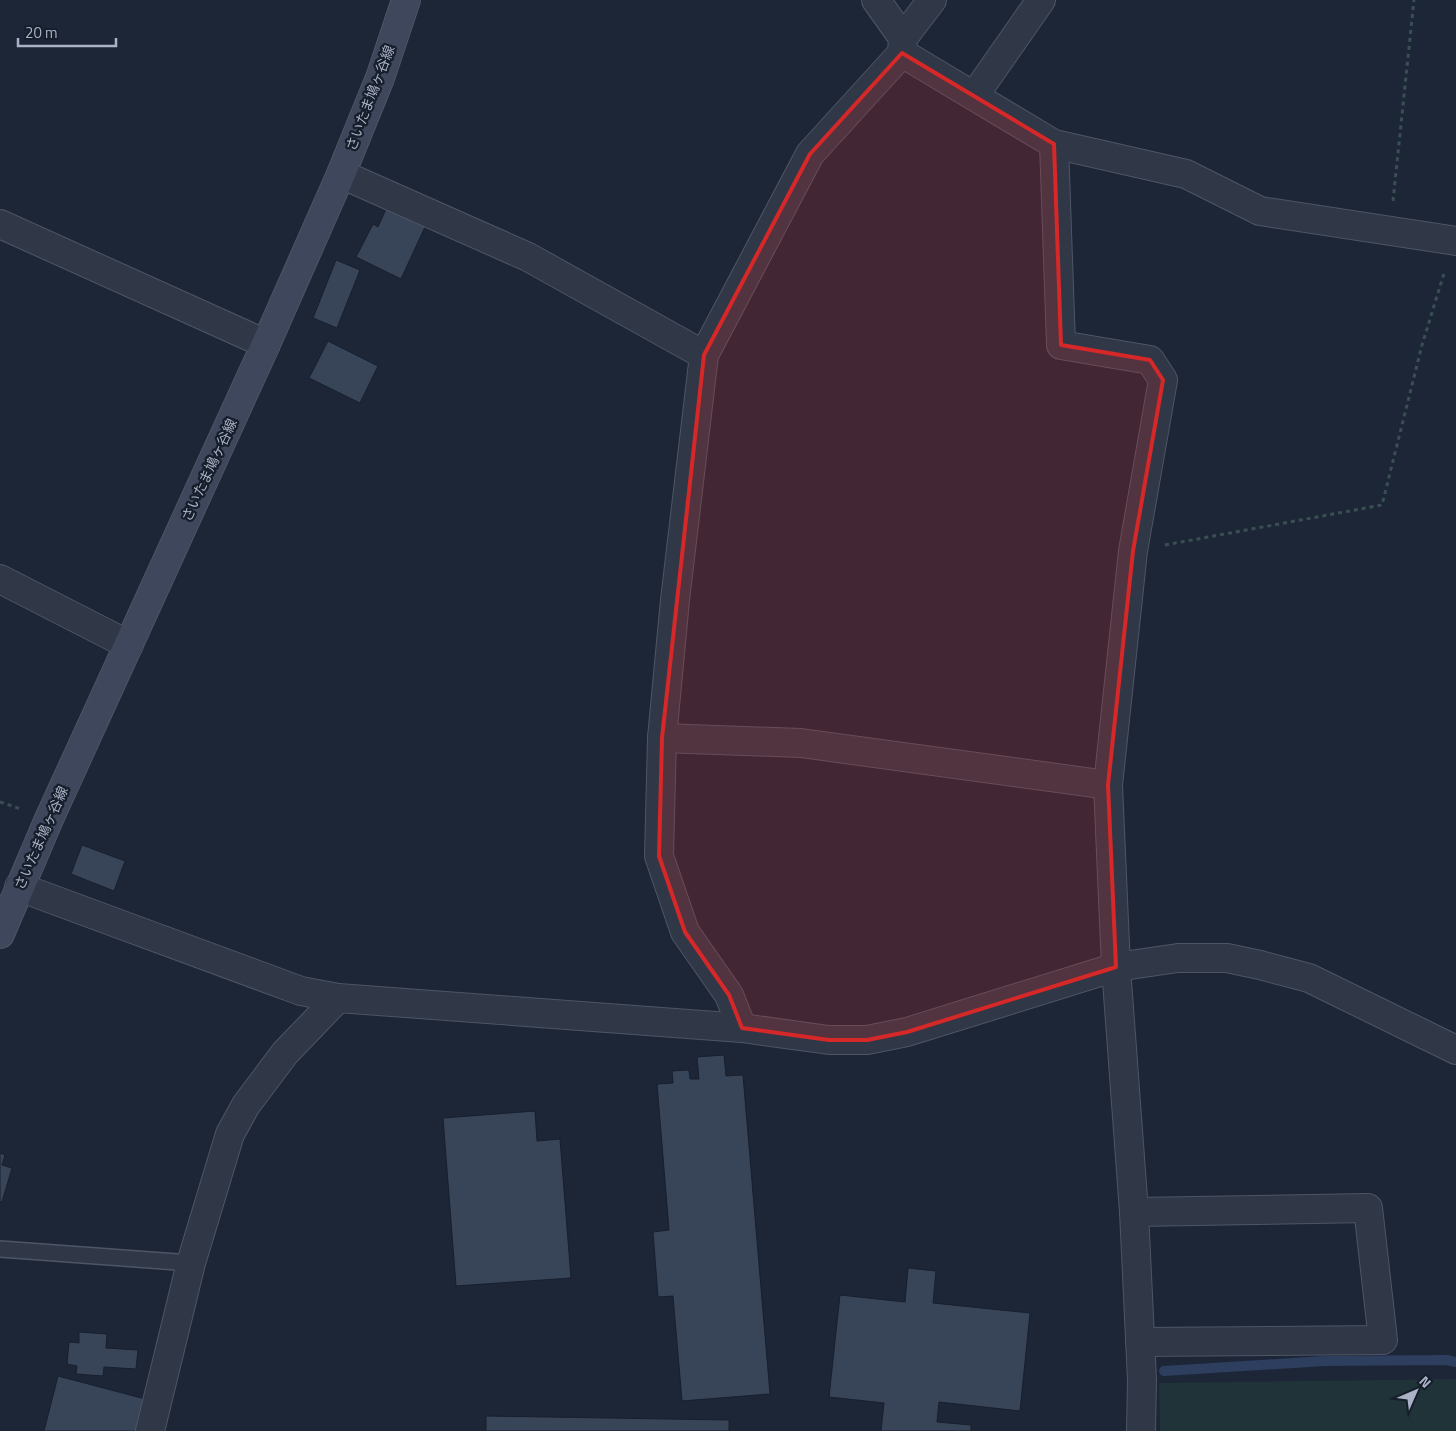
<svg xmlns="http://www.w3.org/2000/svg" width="1456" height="1431" font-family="'Titillium Web','Noto Sans JP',sans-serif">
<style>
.green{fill:#1f3338}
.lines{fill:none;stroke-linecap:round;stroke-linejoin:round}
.stream{stroke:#2d3e5e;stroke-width:10}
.building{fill:#384458;stroke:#181f2d}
.service-casing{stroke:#4e5565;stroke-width:18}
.minor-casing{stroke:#4e5565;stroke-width:30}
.tertiary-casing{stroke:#4e5565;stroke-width:30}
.secondary-casing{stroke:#4e5565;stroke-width:30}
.path{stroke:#394f52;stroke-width:3;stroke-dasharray:4 4;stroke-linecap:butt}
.service{stroke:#303847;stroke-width:15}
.minor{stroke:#303847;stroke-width:28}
.tertiary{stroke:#303847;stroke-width:28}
.secondary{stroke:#3e475b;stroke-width:28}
.marked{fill:#d62828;fill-opacity:0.2;stroke:#d62828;stroke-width:4;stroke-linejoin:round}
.labels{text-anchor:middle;stroke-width:4.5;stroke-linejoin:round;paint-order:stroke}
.street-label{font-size:14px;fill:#aab2c5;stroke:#161e2b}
</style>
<rect width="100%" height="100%" fill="#1d2637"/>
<polygon class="green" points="1456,1379 1456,1431 1160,1431 1159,1383"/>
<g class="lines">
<polyline class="stream" points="1164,1371 1325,1361 1447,1360 1456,1362"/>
</g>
<g class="building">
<polygon points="386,209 425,227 401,279 356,257 373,224 378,227"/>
<polygon points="336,260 360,270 337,328 313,318"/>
<polygon points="328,341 378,366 360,403 309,378"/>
<polygon points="82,845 125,861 114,891 71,874"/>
<polygon points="724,1055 726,1076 743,1075 770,1394 682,1401 673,1296 658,1297 653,1232 669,1230 657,1084 673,1083 672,1071 689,1070 690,1079 699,1079 697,1057"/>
<polygon points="535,1111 537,1141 560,1139 571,1278 456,1286 443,1118"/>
<polygon points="0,1153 5,1155 2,1165 12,1168 2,1202 0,1202"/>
<polygon points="908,1268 936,1271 933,1303 1030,1313 1020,1411 939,1402 937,1422 971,1425 971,1431 881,1431 884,1403 829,1397 840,1295 905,1302"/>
<polygon points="79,1332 107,1334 106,1348 138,1350 136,1369 104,1367 103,1376 76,1374 77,1366 67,1364 69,1342 79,1343"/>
<polygon points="58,1376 149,1400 141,1431 44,1431"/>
<polygon points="486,1416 729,1420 729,1431 486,1431"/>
</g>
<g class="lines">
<g class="service-casing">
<polyline id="service" points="0,1249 191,1263"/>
</g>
<g class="minor-casing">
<g id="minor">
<polyline points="876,0 903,38 902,53"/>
<polyline points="903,38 932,0"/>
<polyline points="974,96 1041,0"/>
<polyline points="1054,144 1061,345 1150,360 1163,380 1133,551 1108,785 1116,967 1134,1212 1142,1380 1141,1431"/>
<polyline points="341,174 528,257 704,355 810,154 902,53 1054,144 1186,174 1260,211 1456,241"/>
<polyline points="0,224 266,344"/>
<polyline points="704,355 675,600 662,738 659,856 685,932 729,995 742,1028"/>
<polyline points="0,579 129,645"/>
<polyline points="662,738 801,743 1108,785"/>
<polyline points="1134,1212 1368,1208 1383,1340 1140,1342"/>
<polyline points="150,1431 191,1263 230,1134 246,1105 285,1053 338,998"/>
</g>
</g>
<g class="tertiary-casing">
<polyline id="tertiary" points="19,887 301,991 338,998 742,1028 829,1040 867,1040 907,1032 1116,967 1178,958 1227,958 1260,965 1309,978 1456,1050"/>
</g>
<g class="secondary-casing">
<polyline id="secondary" points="0,934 49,819 266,344 341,174 380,78 406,0"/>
</g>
<g class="path">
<polyline points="1393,201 1414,0"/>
<polyline points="1165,545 1382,505 1422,345 1445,270"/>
<polyline points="0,802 21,809"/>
</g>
<use href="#service" class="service"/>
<use href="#minor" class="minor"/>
<use href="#tertiary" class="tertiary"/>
<use href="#secondary" class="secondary"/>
</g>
<path class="marked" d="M902,53L1054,144L1061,345L1150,360L1163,380L1133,551L1108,785L1116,967L907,1032L867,1040H829L742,1028L729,995L685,932L659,856L662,738L704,355L810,154Z"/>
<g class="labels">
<g class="street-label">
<text transform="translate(370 98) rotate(-69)" y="5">さいたま鳩ヶ谷線</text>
<text transform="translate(209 470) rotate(-65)" y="5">さいたま鳩ヶ谷線</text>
<text transform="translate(41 838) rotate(-66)" y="5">さいたま鳩ヶ谷線</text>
</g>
</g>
<g transform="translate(1416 1391) rotate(45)" stroke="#161e2b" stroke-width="4" paint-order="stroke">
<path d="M0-4L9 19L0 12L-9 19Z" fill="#aab2c5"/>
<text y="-8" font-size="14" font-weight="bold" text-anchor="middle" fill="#aab2c5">N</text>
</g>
<path d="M18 38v8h98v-8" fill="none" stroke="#aab2c5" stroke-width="2.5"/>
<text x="25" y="38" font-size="15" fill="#aab2c5" stroke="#161e2b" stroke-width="4" paint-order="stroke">20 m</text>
</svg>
